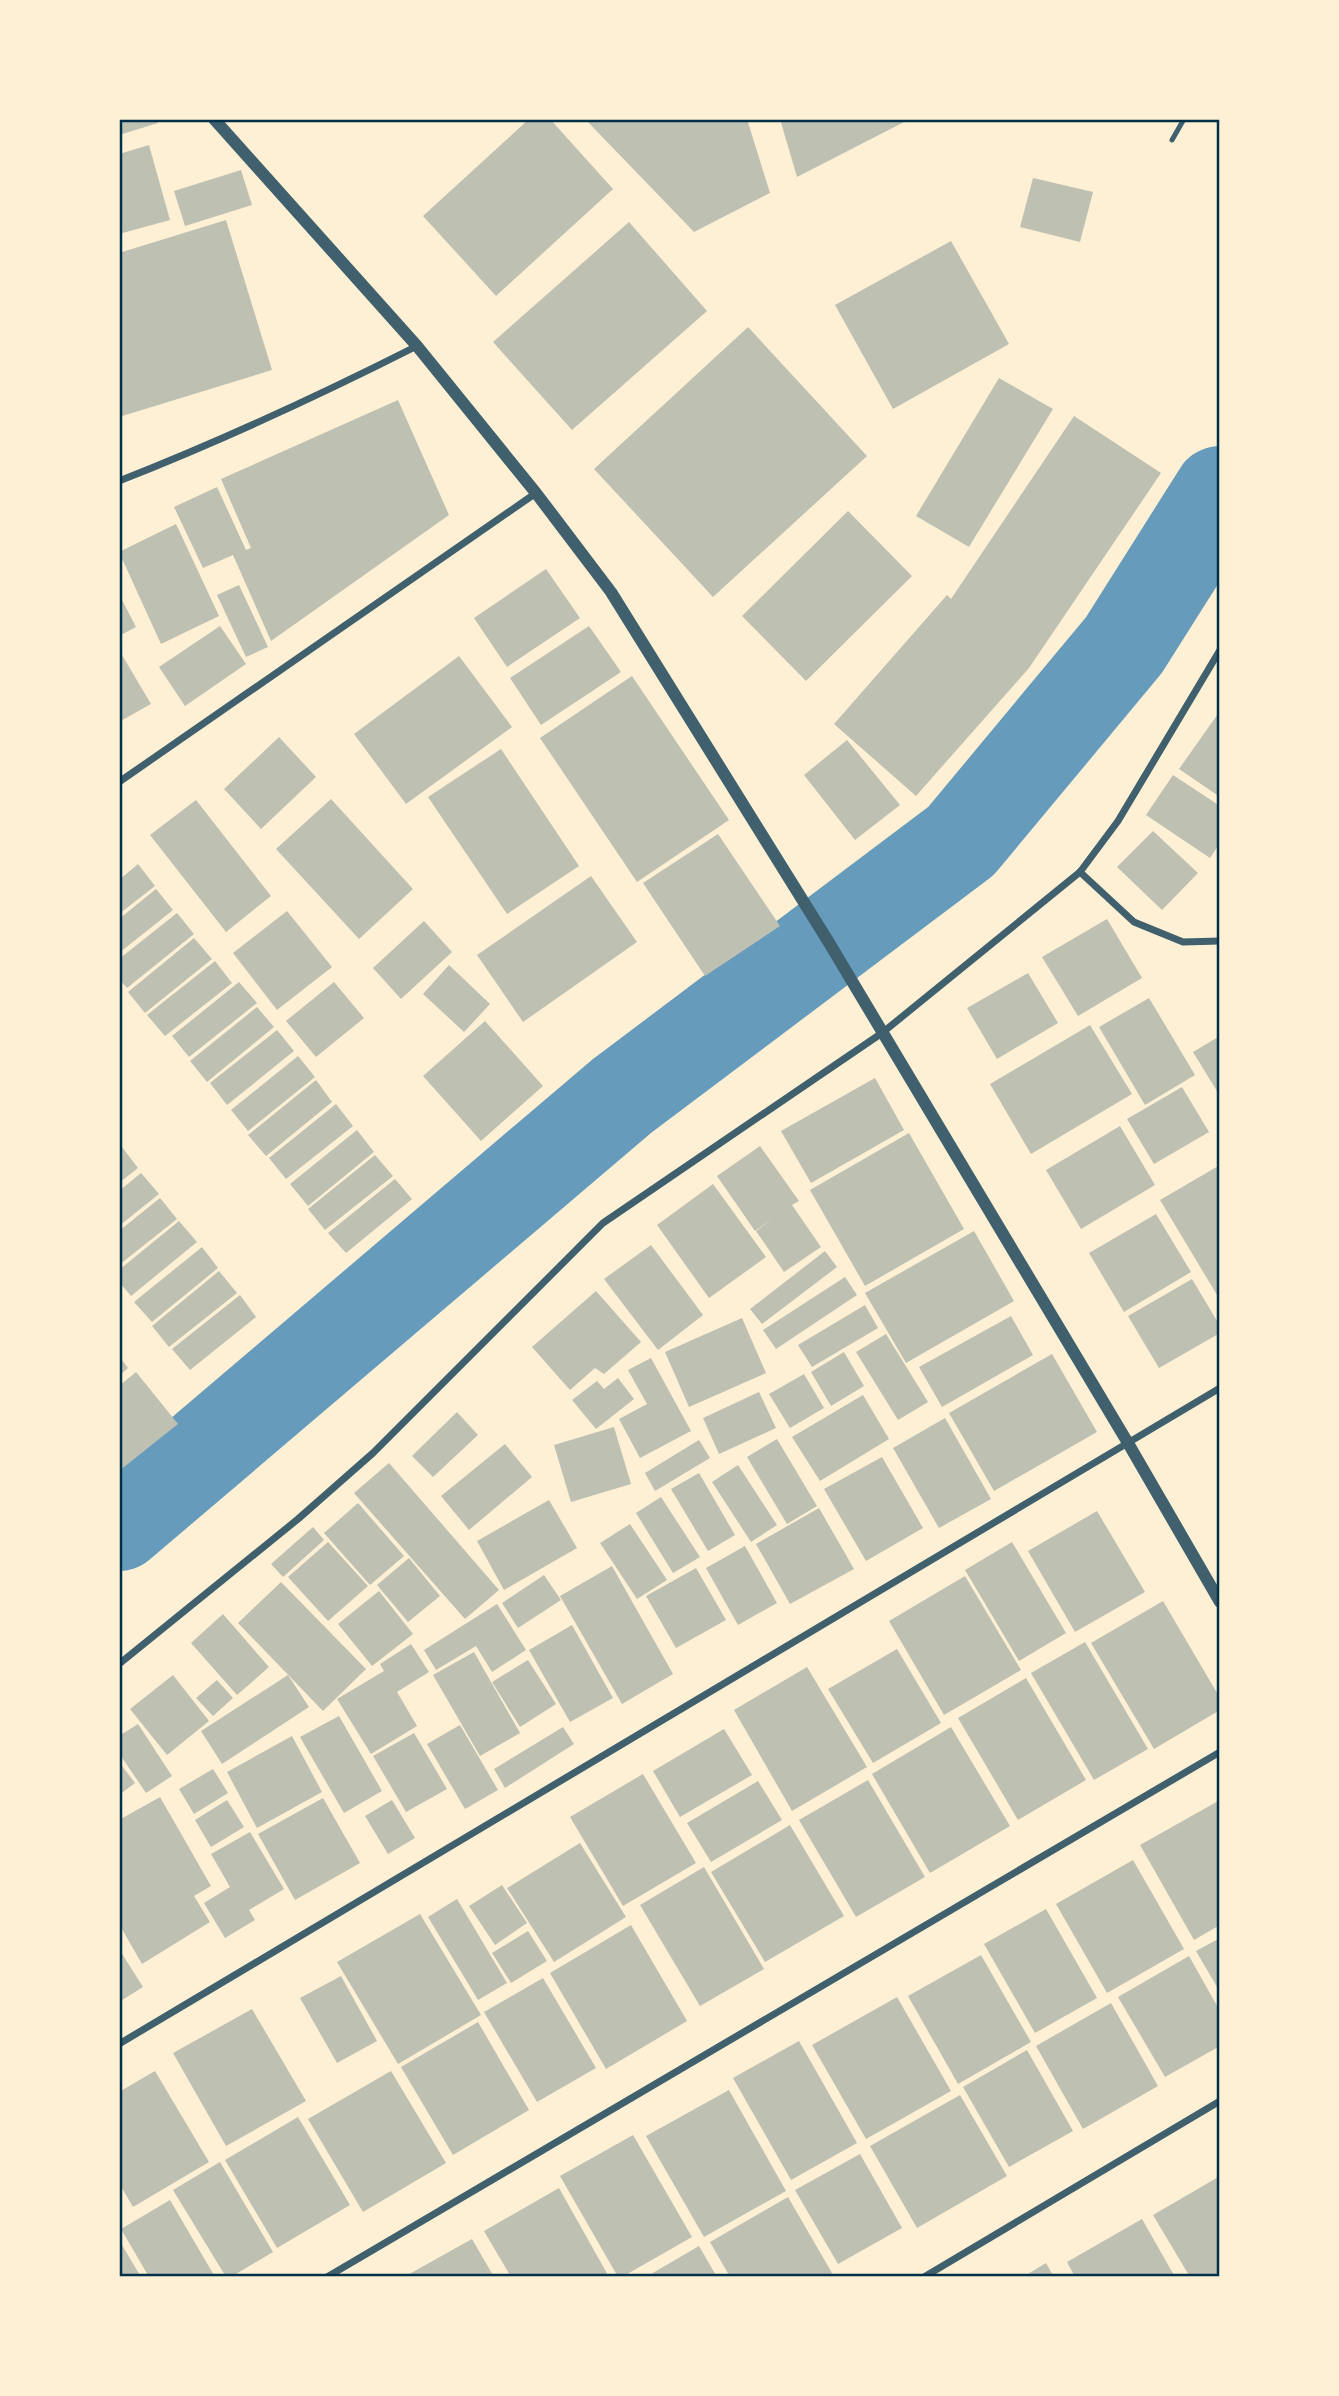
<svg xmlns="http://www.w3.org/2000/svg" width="1339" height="2396" font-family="'Work Sans',sans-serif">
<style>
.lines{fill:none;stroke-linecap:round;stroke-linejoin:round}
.river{stroke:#669bbc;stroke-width:94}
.building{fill:#bec0b2}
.service{stroke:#3f606c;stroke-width:5}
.minor{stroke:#3f606c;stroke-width:7}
.tertiary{stroke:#3f606c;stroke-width:12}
.neatline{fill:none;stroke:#003049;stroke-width:2.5}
</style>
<rect width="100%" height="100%" fill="#fdf0d5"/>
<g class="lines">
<polyline class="river" points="119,1524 622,1096 961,841 1124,645 1220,493"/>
</g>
<g class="building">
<polygon points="119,119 155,119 158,123 119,135"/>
<polygon points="529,119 550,119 613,189 496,296 423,216"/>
<polygon points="585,119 747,119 770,193 694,232"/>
<polygon points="780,119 910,119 797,177"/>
<polygon points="149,145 170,220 119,234 119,154"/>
<polygon points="241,170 252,205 185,226 174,191"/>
<polygon points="1033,178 1093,192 1080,242 1020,227"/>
<polygon points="226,220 272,370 119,417 119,253"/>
<polygon points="629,222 707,311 572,430 493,342"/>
<polygon points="951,241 1009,344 893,409 835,305"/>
<polygon points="748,327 867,456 713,597 594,469"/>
<polygon points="999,378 1053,409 969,547 916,516"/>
<polygon points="398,400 449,515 271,641 233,555 203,568 174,507 217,487 246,550 251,548 221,479"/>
<polygon points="1074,416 1161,473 1029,668 916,796 834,724 947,595 951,599"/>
<polygon points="848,511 912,576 806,681 742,616"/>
<polygon points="176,524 219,616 161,644 119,552"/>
<polygon points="546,569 580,618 507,667 474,618"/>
<polygon points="239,585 268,647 246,657 217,595"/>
<polygon points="119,594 136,627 119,636"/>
<polygon points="220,626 246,664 185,706 159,667"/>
<polygon points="589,626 621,672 541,725 510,678"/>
<polygon points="119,650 151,704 119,722"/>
<polygon points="459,656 512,727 406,804 354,734"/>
<polygon points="632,676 729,820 637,882 540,738"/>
<polygon points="1220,711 1220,797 1179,769"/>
<polygon points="279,737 316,777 261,829 224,789"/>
<polygon points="847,740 900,805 855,840 804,775"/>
<polygon points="501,749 579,866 507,914 428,797"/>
<polygon points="1173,775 1220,806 1220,843 1210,858 1146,815"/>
<polygon points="331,799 413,889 359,939 276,849"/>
<polygon points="196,800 271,896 226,932 150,835"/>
<polygon points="1153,831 1198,873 1162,910 1117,867"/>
<polygon points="718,834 780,926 705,976 643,883"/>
<polygon points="138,864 155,886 119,914 119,880"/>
<polygon points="591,876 637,942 523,1022 477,955"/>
<polygon points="156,889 173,910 119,953 119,919"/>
<polygon points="287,911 332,967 277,1010 233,953"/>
<polygon points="177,913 194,934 127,988 119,979 119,959"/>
<polygon points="1107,919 1142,978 1078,1016 1042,957"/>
<polygon points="424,921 452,952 401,999 373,968"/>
<polygon points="194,938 212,959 145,1013 128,992"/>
<polygon points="215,961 232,983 165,1036 147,1015"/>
<polygon points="449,965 490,1004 464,1032 423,994"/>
<polygon points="1028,973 1058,1023 997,1059 967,1008"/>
<polygon points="239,982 257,1003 189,1057 172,1036"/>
<polygon points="334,982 364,1018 316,1057 286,1021"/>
<polygon points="1149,998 1195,1075 1145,1105 1099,1027"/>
<polygon points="257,1007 274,1027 207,1082 190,1061"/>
<polygon points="485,1021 543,1086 481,1141 423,1076"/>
<polygon points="1090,1025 1132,1094 1031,1154 990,1084"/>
<polygon points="277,1030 294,1051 227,1105 210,1083"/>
<polygon points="1220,1036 1220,1096 1193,1052"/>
<polygon points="298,1056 315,1077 248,1131 231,1110"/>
<polygon points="875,1078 904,1130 811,1183 781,1131"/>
<polygon points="316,1080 332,1102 266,1156 248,1135"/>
<polygon points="1182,1087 1209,1132 1154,1164 1127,1119"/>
<polygon points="336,1104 353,1126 286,1179 269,1158"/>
<polygon points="1120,1126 1155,1185 1081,1229 1046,1170"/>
<polygon points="357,1130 374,1152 308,1206 290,1184"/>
<polygon points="909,1133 964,1229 865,1286 810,1190"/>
<polygon points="760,1146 799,1201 792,1205 821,1247 784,1272 756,1231 773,1218 755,1231 717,1176"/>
<polygon points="122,1147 138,1168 119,1183 119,1149"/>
<polygon points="375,1155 393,1176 325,1230 308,1209"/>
<polygon points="1220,1165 1220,1300 1160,1200"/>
<polygon points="141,1173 159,1194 119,1226 119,1191"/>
<polygon points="395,1179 412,1199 346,1253 328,1233"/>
<polygon points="713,1184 766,1257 709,1298 657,1225"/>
<polygon points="160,1198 177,1219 119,1265 119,1231"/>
<polygon points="1156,1214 1191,1272 1124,1312 1089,1253"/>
<polygon points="179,1221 197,1242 131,1296 119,1282 119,1270"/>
<polygon points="974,1231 1014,1301 906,1363 865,1293"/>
<polygon points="651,1245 703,1315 658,1350 604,1279"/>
<polygon points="202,1247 218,1268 152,1322 134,1302"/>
<polygon points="825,1251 837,1267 762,1324 750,1309"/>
<polygon points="219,1271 237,1293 169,1347 152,1326"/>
<polygon points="845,1277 857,1295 776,1349 763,1330"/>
<polygon points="1192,1279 1220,1326 1220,1333 1159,1368 1128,1316"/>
<polygon points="596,1291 641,1342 604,1374 595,1368 570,1390 532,1347"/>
<polygon points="240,1295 256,1317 190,1370 172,1349"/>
<polygon points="865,1305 878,1328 812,1367 798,1345"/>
<polygon points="1011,1316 1033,1355 942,1407 919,1367"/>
<polygon points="742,1318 766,1373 689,1407 665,1352"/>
<polygon points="886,1334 928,1402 898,1420 856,1352"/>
<polygon points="844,1352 864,1386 831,1406 811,1372"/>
<polygon points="1052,1354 1097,1432 994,1491 949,1413"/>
<polygon points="119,1356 128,1368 119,1376"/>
<polygon points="651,1358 691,1431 640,1458 619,1419 647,1404 628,1370"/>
<polygon points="136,1372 178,1424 119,1471 119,1386"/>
<polygon points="804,1374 824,1408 790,1428 769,1394"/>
<polygon points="618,1378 634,1399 596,1429 572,1400 597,1381 604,1389"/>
<polygon points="759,1392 776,1428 719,1454 703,1418"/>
<polygon points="863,1395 889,1439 820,1481 792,1437"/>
<polygon points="457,1412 478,1435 433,1477 412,1456"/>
<polygon points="945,1418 991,1499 939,1528 893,1448"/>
<polygon points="614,1427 631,1484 571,1502 554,1445"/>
<polygon points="777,1439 817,1506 787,1524 747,1457"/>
<polygon points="699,1440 710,1458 655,1491 645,1473"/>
<polygon points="505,1444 532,1477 469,1530 441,1496"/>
<polygon points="882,1457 923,1528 866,1561 824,1489"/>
<polygon points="389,1463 499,1590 465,1619 354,1493"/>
<polygon points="738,1465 777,1525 751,1542 712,1482"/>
<polygon points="699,1473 735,1535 708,1551 671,1489"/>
<polygon points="661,1497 700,1557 673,1573 636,1513"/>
<polygon points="549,1500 577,1548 504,1590 477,1541"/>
<polygon points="358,1503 404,1556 370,1585 324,1533"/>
<polygon points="819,1508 854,1569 790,1604 756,1544"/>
<polygon points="1097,1511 1145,1592 1075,1632 1028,1551"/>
<polygon points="630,1524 667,1580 637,1599 600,1543"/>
<polygon points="313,1527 324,1540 283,1577 271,1564"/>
<polygon points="328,1542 368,1586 328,1621 288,1577"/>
<polygon points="1012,1542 1066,1633 1019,1661 965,1570"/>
<polygon points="745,1546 777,1603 738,1625 706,1568"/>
<polygon points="409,1558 440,1596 408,1622 377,1585"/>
<polygon points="612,1566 673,1674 622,1704 560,1596"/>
<polygon points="696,1568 726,1620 676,1648 646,1596"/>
<polygon points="544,1575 561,1600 518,1628 502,1603"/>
<polygon points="965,1576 1021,1670 944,1715 889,1621"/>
<polygon points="281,1582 366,1669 323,1711 238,1623"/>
<polygon points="379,1591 413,1634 372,1666 338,1624"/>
<polygon points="1163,1601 1220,1698 1220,1710 1154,1749 1091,1643"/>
<polygon points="497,1604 526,1650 492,1672 476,1646 436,1670 424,1650"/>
<polygon points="223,1614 269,1667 237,1695 191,1643"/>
<polygon points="572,1625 613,1698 570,1722 529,1650"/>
<polygon points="1085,1642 1148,1749 1094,1780 1031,1673"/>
<polygon points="411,1644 429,1672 397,1692 417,1726 371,1754 337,1699 384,1671 380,1664"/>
<polygon points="897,1649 941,1723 873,1763 828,1689"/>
<polygon points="474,1652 520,1733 480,1756 433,1675"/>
<polygon points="528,1660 556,1704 520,1727 492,1682"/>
<polygon points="807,1667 867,1767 792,1811 734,1710"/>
<polygon points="173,1675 209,1721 167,1755 130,1709"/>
<polygon points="288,1675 309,1707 222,1764 201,1731"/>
<polygon points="1026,1678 1086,1780 1018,1820 958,1718"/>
<polygon points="217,1680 233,1698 213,1716 196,1698"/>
<polygon points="339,1716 382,1791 344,1813 300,1737"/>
<polygon points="138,1724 172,1776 146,1793 119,1753 119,1736"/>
<polygon points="460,1725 498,1790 465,1809 427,1744"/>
<polygon points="563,1727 574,1744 505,1788 494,1769"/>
<polygon points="951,1727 1010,1826 930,1873 872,1774"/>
<polygon points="724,1729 752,1775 680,1817 653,1771"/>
<polygon points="414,1733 447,1789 406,1812 373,1756"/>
<polygon points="292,1736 322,1792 257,1828 227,1772"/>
<polygon points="119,1762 135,1783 119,1795"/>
<polygon points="213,1769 228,1793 194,1814 179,1789"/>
<polygon points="643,1774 696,1863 623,1906 570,1817"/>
<polygon points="868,1780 925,1877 856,1917 799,1820"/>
<polygon points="758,1781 782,1820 711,1862 687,1823"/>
<polygon points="160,1797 211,1886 194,1896 210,1922 142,1964 119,1924 119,1820"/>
<polygon points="323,1798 360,1863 295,1900 258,1834"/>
<polygon points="227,1800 244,1827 211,1847 195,1820"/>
<polygon points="392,1800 415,1838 388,1854 365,1816"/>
<polygon points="1220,1800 1220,1925 1194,1940 1140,1845"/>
<polygon points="790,1825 844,1916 765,1962 711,1872"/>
<polygon points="250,1832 284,1889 249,1910 255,1920 225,1938 204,1903 230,1887 211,1854"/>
<polygon points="580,1843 626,1917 554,1962 507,1888"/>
<polygon points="1133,1860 1184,1949 1107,1993 1056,1904"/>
<polygon points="704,1867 764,1969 700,2006 640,1905"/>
<polygon points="502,1885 527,1923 495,1945 469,1906"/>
<polygon points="457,1899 507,1983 478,2000 428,1917"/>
<polygon points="1046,1909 1097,1998 1035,2033 984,1944"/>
<polygon points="420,1914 481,2015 398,2064 337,1962"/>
<polygon points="631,1925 687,2021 606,2069 550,1973"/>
<polygon points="528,1931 547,1961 511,1983 492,1953"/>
<polygon points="1220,1938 1220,1992 1196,1951"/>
<polygon points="119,1949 143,1987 119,2002"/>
<polygon points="981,1955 1031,2042 958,2084 908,1996"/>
<polygon points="1189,1956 1220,2011 1220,2046 1165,2077 1118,1997"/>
<polygon points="341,1976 377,2041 337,2063 300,1998"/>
<polygon points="543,1978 596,2068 537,2102 484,2012"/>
<polygon points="897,1997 951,2091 866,2139 812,2045"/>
<polygon points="1111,2003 1158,2086 1083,2129 1036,2046"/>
<polygon points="252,2009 306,2101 226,2146 173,2053"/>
<polygon points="478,2022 529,2110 453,2155 401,2067"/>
<polygon points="799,2041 857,2143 791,2180 733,2078"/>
<polygon points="1027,2050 1073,2131 1009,2167 963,2087"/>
<polygon points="155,2071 209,2162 133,2207 119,2183 119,2092"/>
<polygon points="391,2071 446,2163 363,2212 308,2119"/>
<polygon points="729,2090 786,2191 704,2237 646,2136"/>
<polygon points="960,2095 1007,2176 917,2228 870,2146"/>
<polygon points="298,2117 350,2205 277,2248 225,2160"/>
<polygon points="633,2135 692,2237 622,2277 618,2277 560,2176"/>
<polygon points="860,2154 902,2228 838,2264 795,2190"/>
<polygon points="220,2162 273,2252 231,2277 226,2277 173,2190"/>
<polygon points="1220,2176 1220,2277 1190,2277 1153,2215"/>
<polygon points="559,2188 609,2277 511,2277 484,2231"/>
<polygon points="788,2197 832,2273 825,2277 730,2277 710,2242"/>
<polygon points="170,2200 215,2277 149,2277 121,2229"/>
<polygon points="1142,2219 1175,2277 1075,2277 1067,2262"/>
<polygon points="472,2239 494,2277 404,2277"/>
<polygon points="119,2240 141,2277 119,2277"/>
<polygon points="699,2246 717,2277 646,2277"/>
<polygon points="1046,2263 1054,2277 1023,2277"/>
</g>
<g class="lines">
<polyline class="service" points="1172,140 1184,119"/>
<g class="minor">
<path d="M119,481C221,441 320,395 417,346"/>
<polyline points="119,782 536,493"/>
<polyline points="1080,872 1134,922 1183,942 1220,941"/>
<polyline points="119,1664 298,1519 373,1453 603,1223 882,1033 1080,872 1118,821 1220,650"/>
<polyline points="119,2044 1220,1388"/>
<polyline points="327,2277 1220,1752"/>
<polyline points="924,2277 1220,2101"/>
</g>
<polyline class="tertiary" points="214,119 417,346 536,493 611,592 828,941 1128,1443 1220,1602"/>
</g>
<rect width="1339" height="2396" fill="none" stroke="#fdf0d5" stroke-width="242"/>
<rect x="121" y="121" width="1097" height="2154" class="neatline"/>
</svg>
